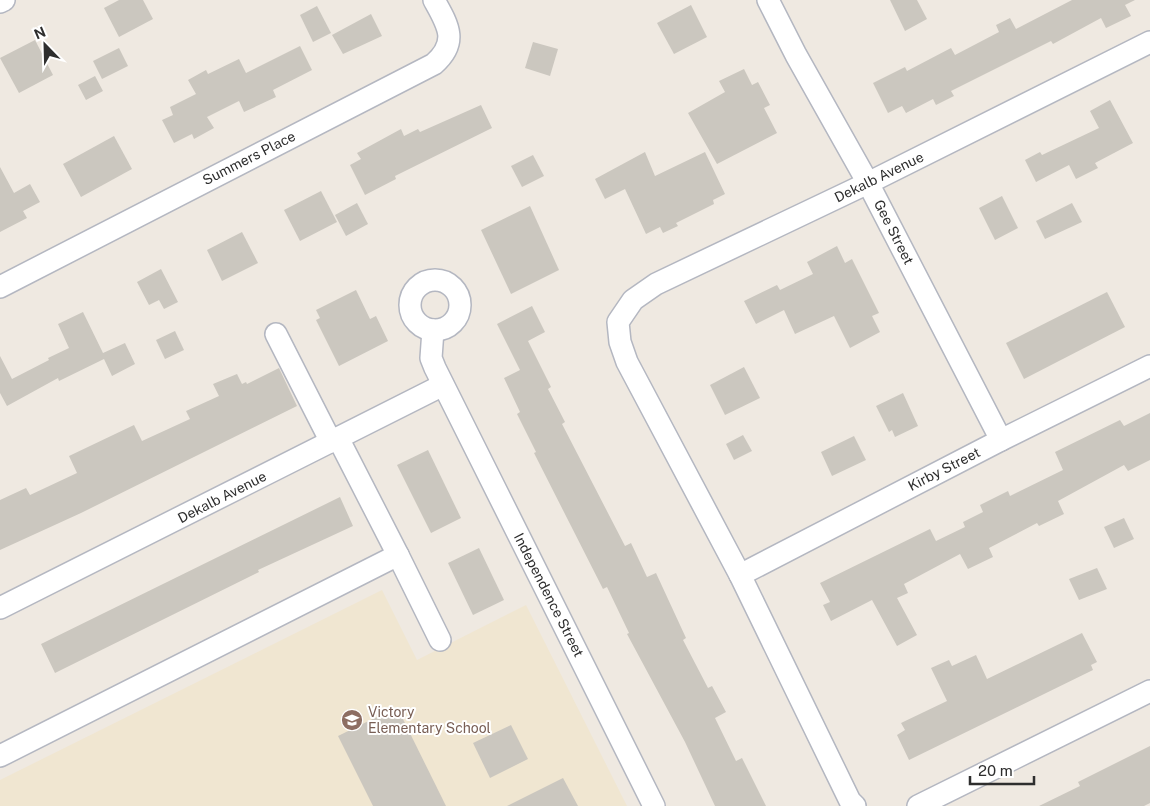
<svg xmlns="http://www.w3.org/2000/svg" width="1150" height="806" font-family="'Public Sans',sans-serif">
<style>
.education{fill:#f0e6d1}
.building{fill:#cbc7bf}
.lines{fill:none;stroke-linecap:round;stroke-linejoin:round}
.minor-casing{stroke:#b4b7c1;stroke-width:24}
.minor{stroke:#fff;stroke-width:21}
.labels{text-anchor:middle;stroke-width:4;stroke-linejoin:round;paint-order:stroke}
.street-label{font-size:14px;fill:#2e2e2e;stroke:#fff}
.education-label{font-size:14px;fill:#785e54;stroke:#fff;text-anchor:start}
</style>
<rect width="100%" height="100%" fill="#efe9e1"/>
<polygon class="education" points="382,590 417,660 526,605 627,806 0,806 0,780"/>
<g class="building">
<polygon points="119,0 143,0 153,19 119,37 104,8"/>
<polygon points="890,0 917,0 927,19 905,31"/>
<polygon points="1072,0 1135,0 1125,5 1131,16 1106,28 1101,18 1053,44 1051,41 951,91 954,96 936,105 933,99 906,113 902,106 888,113 873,83 905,67 907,71 951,48 955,55 999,32 996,25 1010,18 1016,29"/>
<polygon points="691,5 707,37 674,54 657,23"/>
<polygon points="317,6 331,33 313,42 300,15"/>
<polygon points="371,14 382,36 343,54 332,35"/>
<polygon points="35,40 53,75 19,93 0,58"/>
<polygon points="533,42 558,49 550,76 525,68"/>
<polygon points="300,46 312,70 273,90 276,97 244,112 239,101 207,117 214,128 194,139 192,134 174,143 162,120 173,115 170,107 196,94 188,80 206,70 208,74 239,59 246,73"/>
<polygon points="119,48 128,66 102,79 93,61"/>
<polygon points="744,69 752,85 758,82 770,105 764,108 777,133 717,164 688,113 725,92 719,81"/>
<polygon points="95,76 103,91 86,100 78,85"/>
<polygon points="1110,100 1133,143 1095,163 1098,168 1076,179 1069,165 1036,182 1025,160 1040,152 1042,155 1099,128 1090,111"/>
<polygon points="481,105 492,128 395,176 396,179 365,195 350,165 361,159 357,153 401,129 404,136 418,129 420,132"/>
<polygon points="114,136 132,169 81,197 63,164"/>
<polygon points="645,152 655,176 705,152 725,194 713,200 714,204 676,223 678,226 663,233 660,227 646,234 625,189 605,199 595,179"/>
<polygon points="533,155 544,176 522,187 511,166"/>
<polygon points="0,167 14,193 30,184 40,202 23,211 27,218 0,232"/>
<polygon points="321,191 337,222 300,241 284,210"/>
<polygon points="1002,196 1018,228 995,240 979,208"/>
<polygon points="357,203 368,224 346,236 335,215"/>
<polygon points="1072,203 1082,222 1045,239 1036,221"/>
<polygon points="530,206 559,270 511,294 481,230"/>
<polygon points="242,232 258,263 222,281 207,250"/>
<polygon points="837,246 845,263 852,259 879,313 872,316 880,332 850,348 834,316 795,334 784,310 756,324 744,301 777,285 780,290 813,274 807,262"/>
<polygon points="161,269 178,302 164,309 159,300 149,305 137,282"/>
<polygon points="356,290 370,319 376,316 388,341 339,366 316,320 320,318 316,310"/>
<polygon points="1107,292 1125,327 1024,379 1006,343"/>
<polygon points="532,306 545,332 528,341 551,387 548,389 565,422 562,424 625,546 631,543 647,577 656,573 686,638 683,640 708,688 712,686 726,712 715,718 736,761 742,758 766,806 715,806 685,742 627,634 629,633 607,587 603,589 534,453 536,452 517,414 520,412 504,378 520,370 497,324"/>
<polygon points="83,312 103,353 125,343 135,364 112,376 104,359 59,381 58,378 7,406 0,393 0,356 12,379 49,360 48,358 69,348 58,324"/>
<polygon points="175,331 184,350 165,359 156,340"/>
<polygon points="744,367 760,398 725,415 710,385"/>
<polygon points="279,368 297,406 81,513 0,550 0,500 26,488 30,495 77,473 69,456 134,425 142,441 190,419 186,411 219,396 213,384 237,374 242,384 246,382 247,384"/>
<polygon points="903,393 918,426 895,437 892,430 889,432 876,406"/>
<polygon points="1150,413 1150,460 1128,471 1124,465 1058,501 1064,514 1039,526 1037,523 989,548 993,557 968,569 960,554 904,584 908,593 897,598 917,635 897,646 872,600 831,621 823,605 830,602 820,583 930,529 936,541 965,527 963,522 983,512 980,505 1008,491 1010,496 1063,470 1055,452 1120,420 1124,426"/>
<polygon points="743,435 752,451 734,460 726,444"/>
<polygon points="854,436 866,460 832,476 821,452"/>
<polygon points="428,450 461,518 431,533 397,465"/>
<polygon points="340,497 353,526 258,570 259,572 55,673 41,644"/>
<polygon points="1124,518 1134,539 1114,548 1104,527"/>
<polygon points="479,548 504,600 473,615 448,563"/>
<polygon points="1097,568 1107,589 1079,600 1069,579"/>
<polygon points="1082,633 1097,662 1091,665 1093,670 909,760 897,735 905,730 901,723 947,701 931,668 949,660 952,666 976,655 987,679"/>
<polygon points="397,707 446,806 373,806 338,736"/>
<polygon points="511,725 528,759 490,778 473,743"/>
<polygon points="1150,746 1150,803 1144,806 1039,806 1080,786 1078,782"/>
<polygon points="563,778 578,806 507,806"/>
</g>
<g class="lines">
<g class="minor-casing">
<g id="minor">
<polyline points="768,0 796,55 868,183 1001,440"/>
<polyline points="0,2 4,0"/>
<circle cx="435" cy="305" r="25"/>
<path d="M0,287L434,64C459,42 448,25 434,0"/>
<polyline points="433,330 431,358 435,368 654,806"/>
<polyline points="276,334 331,442"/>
<polyline points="398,555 440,640"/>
<polyline points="740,575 1001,440 1150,366"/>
<polyline points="0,608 443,385"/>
<polyline points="0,756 398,555 338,438"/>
<polyline points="855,806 850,801 740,575 627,362 620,342 618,322 633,300 656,284 868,183 1150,42"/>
<polyline points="918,806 1150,691"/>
</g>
</g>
<use href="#minor" class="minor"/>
</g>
<defs>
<g id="school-disc" transform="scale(1.125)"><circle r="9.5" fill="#8d6e63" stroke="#fff"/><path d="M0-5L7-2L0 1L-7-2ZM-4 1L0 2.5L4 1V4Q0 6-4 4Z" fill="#fff"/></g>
</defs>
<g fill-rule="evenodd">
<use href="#school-disc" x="352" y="720"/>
</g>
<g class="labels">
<g class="street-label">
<text transform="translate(249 158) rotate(-27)" y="5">Summers Place</text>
<text transform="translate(879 177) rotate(-26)" y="5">Dekalb Avenue</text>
<text transform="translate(894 232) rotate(63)" y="5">Gee Street</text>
<text transform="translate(944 469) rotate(-27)" y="5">Kirby Street</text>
<text transform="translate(222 497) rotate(-27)" y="5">Dekalb Avenue</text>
<text transform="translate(549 595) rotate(63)" y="5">Independence Street</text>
</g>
<g class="education-label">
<text x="368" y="717">Victory<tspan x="368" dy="16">Elementary School</tspan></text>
</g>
</g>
<g transform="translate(45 45) rotate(337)" stroke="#ffffff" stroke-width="4" paint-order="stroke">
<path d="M0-4L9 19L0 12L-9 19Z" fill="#2e2e2e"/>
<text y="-8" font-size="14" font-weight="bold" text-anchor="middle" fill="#2e2e2e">N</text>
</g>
<path d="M970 776v8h64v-8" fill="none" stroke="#2e2e2e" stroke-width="2.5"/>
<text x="978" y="776" font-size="15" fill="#2e2e2e" stroke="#ffffff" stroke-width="4" paint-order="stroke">20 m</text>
</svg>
